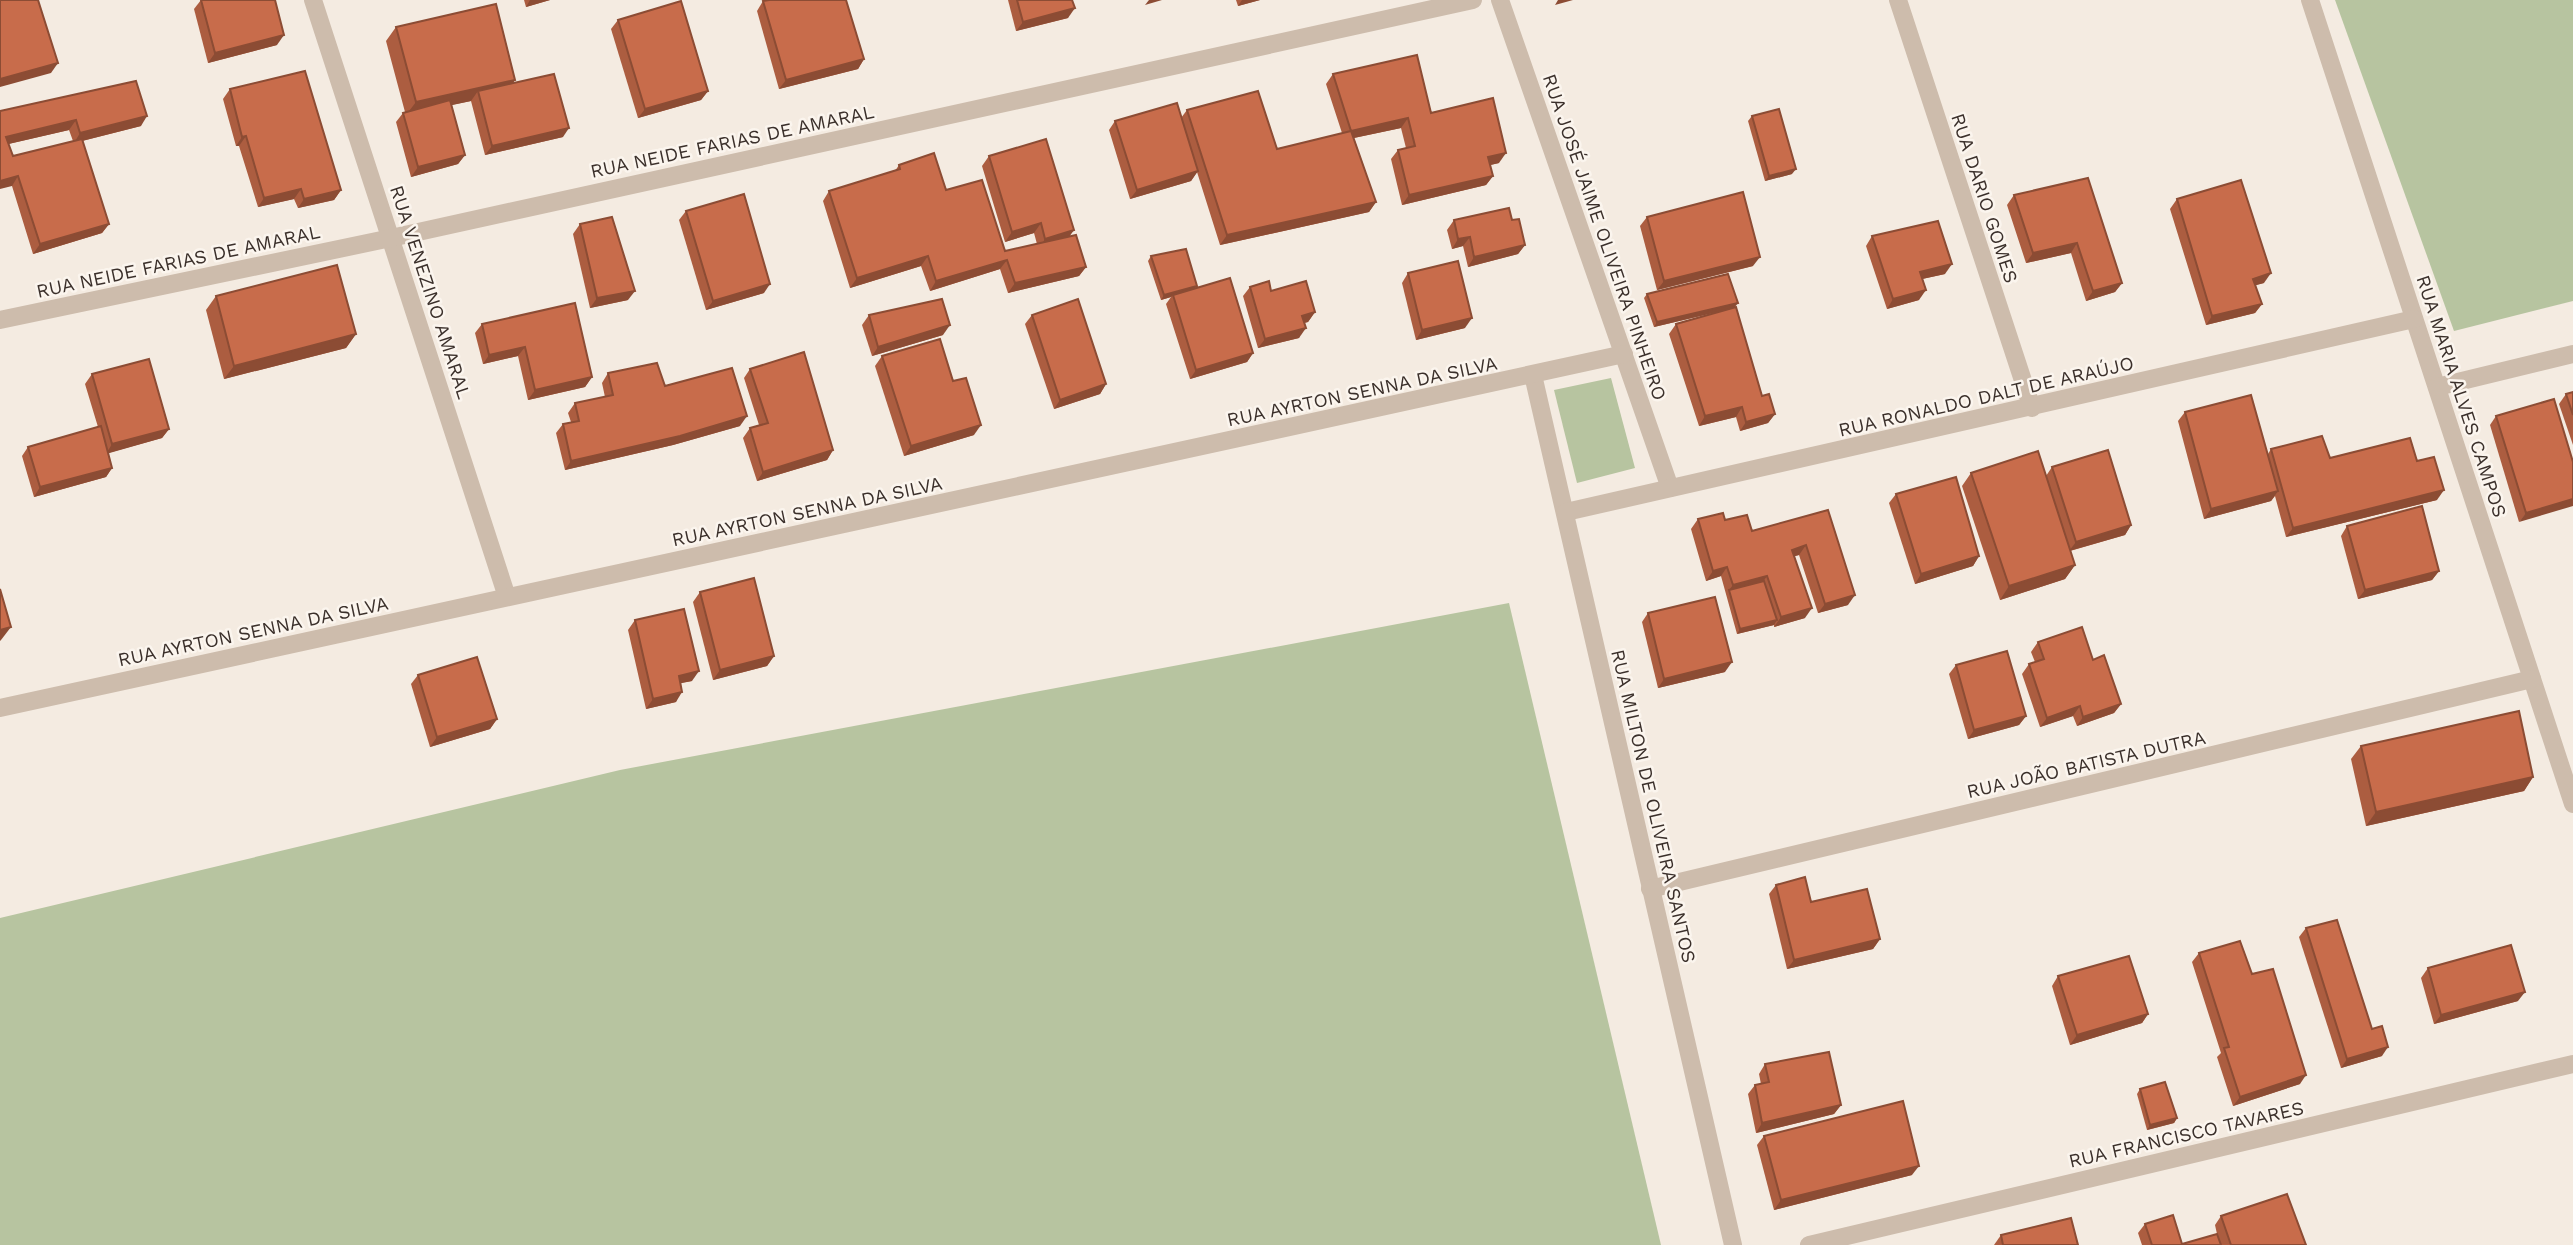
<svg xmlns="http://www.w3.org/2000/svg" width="2573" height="1245" font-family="'Work Sans',sans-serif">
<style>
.green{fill:#b7c4a0}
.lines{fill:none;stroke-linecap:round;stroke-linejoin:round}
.minor{stroke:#cdbcac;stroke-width:18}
.wall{fill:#ac5d40;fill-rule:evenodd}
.shaded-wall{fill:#8c4c34}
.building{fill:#c86c4b;stroke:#8c4c34;stroke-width:2}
.labels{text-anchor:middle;stroke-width:5;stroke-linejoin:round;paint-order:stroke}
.street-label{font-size:19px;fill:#3b302b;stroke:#fbf5ee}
</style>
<rect width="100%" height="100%" fill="#f4ebe1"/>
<g class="green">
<polygon points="2335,0 2573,0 2573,301 2454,331"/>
<polygon points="1611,378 1635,468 1577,483 1554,390"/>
<polygon points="1509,603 1661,1245 0,1245 0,918 620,770"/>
</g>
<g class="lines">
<g class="minor">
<polyline points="313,0 507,597"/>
<polyline points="1500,0 1670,488"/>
<polyline points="1898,0 2032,408"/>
<polyline points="2310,0 2573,804"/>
<polyline points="0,320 391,238 1473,0"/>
<polyline points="1533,375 1733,1245"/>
<polyline points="2437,387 2573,354"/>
<polyline points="1566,512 2414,319"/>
<polyline points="0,708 1624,354"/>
<polyline points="1650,889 2532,679"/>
<polyline points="1809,1245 2573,1064"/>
</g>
</g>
<g class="wall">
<polygon points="201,0 277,45 208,63 194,9"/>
<polygon points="524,0 550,0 526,7"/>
<polygon points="1008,0 1072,0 1068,18 1016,31"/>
<polygon points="1236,0 1260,0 1238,6"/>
<polygon points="763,1 864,59 858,69 779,89 757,11"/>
<polygon points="618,20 708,91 701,100 638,118 611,29"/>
<polygon points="396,27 515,80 512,84 563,137 485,155 471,101 451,105 465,155 458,164 411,177 396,122 403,113 405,112 386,41"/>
<polygon points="1333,74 1431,113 1499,163 1490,165 1493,176 1486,185 1402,205 1391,159 1398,150 1406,148 1401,128 1354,138 1376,202 1369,212 1220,245 1197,172 1191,181 1130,199 1109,130 1115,121 1181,118 1187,110 1277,149 1342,133 1326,84"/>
<polygon points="230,89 341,190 334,200 298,208 294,199 258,207 239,146 236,146 223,99"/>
<path d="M0,111L141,126L82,141L109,224L102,233L33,254L12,186ZM69,130L73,141L13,156L8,144Z"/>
<polygon points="1752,116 1792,174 1765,181 1748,121"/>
<polygon points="989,156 1070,236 1086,267 1079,276 1008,293 1000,269 930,291 921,266 850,288 823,201 829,191 895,171 899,165 946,190 1005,251 1037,244 1034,233 1005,242 982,166"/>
<polygon points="2088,178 2122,283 2115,292 2086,301 2071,253 2026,263 2007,205 2014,195"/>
<polygon points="2177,199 2264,283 2255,285 2262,304 2255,313 2206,325 2170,209"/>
<polygon points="686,211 764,293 706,310 679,220"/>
<polygon points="1647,217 1753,266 1657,290 1640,226"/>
<polygon points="1454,220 1512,220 1525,245 1518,254 1468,267 1463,246 1452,249 1447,230"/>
<polygon points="580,224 628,300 590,308 573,234"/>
<polygon points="1872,236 1945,274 1922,279 1919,300 1887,309 1866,246"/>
<polygon points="1151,256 1195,288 1253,353 1247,362 1190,379 1166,304 1171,297 1161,300 1148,261"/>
<polygon points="1408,273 1465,328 1416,340 1402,283"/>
<polygon points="1250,287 1271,291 1315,312 1308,322 1304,323 1299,338 1258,348 1243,296"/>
<polygon points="1647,294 1734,307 1762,396 1775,414 1768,423 1740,431 1736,417 1699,426 1669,334 1676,324 1730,309 1654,327 1644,298"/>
<polygon points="216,296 356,334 346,348 224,379 206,310"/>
<polygon points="869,315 943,335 872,356 862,325"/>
<polygon points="1032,315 1106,384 1100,394 1054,409 1025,324"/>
<polygon points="482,324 592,377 585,387 528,400 518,356 483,364 475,333"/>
<polygon points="882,356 953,381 974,435 904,456 875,366"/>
<polygon points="750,369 833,450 827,460 757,481 743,438 750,428 759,425 744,378"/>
<polygon points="608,373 740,426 673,445 565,470 556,433 563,424 571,422 568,413 575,403 605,397 602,383"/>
<polygon points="92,374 169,429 162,438 108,453 112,468 106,477 34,497 22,456 28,447 98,427 85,384"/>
<polygon points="2573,392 2573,445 2559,404 2566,394"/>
<polygon points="2185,412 2268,454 2271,449 2330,458 2417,461 2437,500 2286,537 2275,496 2271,501 2204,519 2178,421"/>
<polygon points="2496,416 2573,462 2519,522 2490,425"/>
<polygon points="2052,467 2131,525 2125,535 2070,551 2075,565 2065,579 2000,600 1962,486 1971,473 2046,476"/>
<polygon points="1896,494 1979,556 1973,566 1915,584 1889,503"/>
<polygon points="1828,510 1848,605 1818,613 1799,555 1794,556 1805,618 1774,627 1774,625 1737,634 1721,576 1706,581 1691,529 1698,519 1725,520 1752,531"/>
<polygon points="2347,526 2439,571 2432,580 2358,599 2341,536"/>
<polygon points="700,592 774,656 767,666 713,680 693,602"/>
<polygon points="1648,613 1725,672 1658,688 1642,622"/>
<polygon points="635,620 692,681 680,683 676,702 646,709 628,630"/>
<polygon points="2038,642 2093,660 2121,704 2114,713 2077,726 2073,716 2040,727 2022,674 2029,664 2035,662 2031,652"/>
<polygon points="1956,665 2026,716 2019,725 1968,739 1949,674"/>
<polygon points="418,675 497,719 490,729 430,747 411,684"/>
<polygon points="2361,746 2533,777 2524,791 2366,826 2351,759"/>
<polygon points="1776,885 1811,902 1880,939 1873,949 1787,969 1769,894"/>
<polygon points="2306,928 2372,1029 2382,1056 2341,1068 2299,937"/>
<polygon points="2199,953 2252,974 2300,1084 2233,1106 2217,1057 2221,1053 2192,962"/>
<polygon points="2428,968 2518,1001 2434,1024 2421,978"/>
<polygon points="2058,976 2148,1014 2142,1023 2070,1045 2052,986"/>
<polygon points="1765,1064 1841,1105 1834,1114 1756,1133 1748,1094 1755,1085 1761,1084 1759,1074"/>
<polygon points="2140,1089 2177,1118 2174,1123 2147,1130 2137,1094"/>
<polygon points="1764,1136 1912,1175 1774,1210 1757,1145"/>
<polygon points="2221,1216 2306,1245 2142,1245 2138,1233 2145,1224 2182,1244 2217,1234 2215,1225"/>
<polygon points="2001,1235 2078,1245 1994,1245"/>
</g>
<g class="shaded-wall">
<polygon points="530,0 550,0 526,7"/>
<polygon points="1149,0 1162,0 1145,5"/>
<polygon points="1242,0 1260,0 1238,6"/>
<polygon points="1558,0 1573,0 1555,5"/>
<polygon points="1075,8 1068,18 1016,31 1023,22"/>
<polygon points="284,35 277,45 208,63 215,53"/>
<polygon points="864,59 858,69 779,89 786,80"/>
<polygon points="58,63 51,73 0,87 0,79"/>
<polygon points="515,80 505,94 478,91 471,101 406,115 416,102"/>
<polygon points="708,91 701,100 638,118 645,109"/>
<polygon points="147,116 141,126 74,143 80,133"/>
<polygon points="1408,118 1401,128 1344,140 1351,131"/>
<polygon points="76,120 69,130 0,146 6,137"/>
<polygon points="569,128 563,137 485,155 492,146"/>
<polygon points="246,136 239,146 236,146 242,137"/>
<polygon points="1506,153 1499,163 1482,167 1488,157"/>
<polygon points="465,155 458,164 411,177 418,167"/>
<polygon points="1796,169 1792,174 1765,181 1769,176"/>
<polygon points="1198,171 1191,181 1130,199 1137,190"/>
<polygon points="18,176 12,186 0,189 0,181"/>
<polygon points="1493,176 1486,185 1402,205 1409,195"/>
<polygon points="301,189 294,199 258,207 264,198"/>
<polygon points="341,190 334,200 298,208 304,199"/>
<polygon points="1376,202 1369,212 1220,245 1227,235"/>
<polygon points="1041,223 1034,233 1005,242 1012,232"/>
<polygon points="109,224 102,233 33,254 40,244"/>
<polygon points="1074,230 1067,240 1039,249 1045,239"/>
<polygon points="1470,237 1463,246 1452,249 1458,239"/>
<polygon points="2077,243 2071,253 2026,263 2033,253"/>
<polygon points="1525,245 1518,254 1468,267 1474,257"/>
<polygon points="928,256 921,266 850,288 857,278"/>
<polygon points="1760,257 1753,266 1657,290 1664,281"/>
<polygon points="1007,260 1000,269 930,291 936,281"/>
<polygon points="1952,264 1945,274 1913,281 1920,272"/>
<polygon points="1086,267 1079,276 1008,293 1015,283"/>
<polygon points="2271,273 2264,283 2246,288 2253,279"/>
<polygon points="2122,283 2115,292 2086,301 2093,291"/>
<polygon points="770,284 764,293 706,310 713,301"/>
<polygon points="1197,286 1193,291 1173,295 1171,297 1161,300 1164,295"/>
<polygon points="1926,290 1919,300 1887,309 1893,299"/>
<polygon points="635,291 628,300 590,308 597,298"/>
<polygon points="1738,303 1734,308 1654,327 1657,322"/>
<polygon points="2262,304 2255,313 2206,325 2212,316"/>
<polygon points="1315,312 1308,322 1295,325 1302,316"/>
<polygon points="1472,318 1465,328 1416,340 1422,330"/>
<polygon points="950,325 943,335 872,356 878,347"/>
<polygon points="1306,328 1299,338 1258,348 1265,339"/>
<polygon points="356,334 346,348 224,379 234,366"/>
<polygon points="525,347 518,356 483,364 489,355"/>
<polygon points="1253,353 1247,362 1190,379 1196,370"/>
<polygon points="592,377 585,387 528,400 535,390"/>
<polygon points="1106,384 1100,394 1054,409 1060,400"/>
<polygon points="1742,407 1736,417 1699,426 1705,416"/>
<polygon points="1775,414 1768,423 1740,431 1746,422"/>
<polygon points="747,416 740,426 673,445 565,470 571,461"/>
<polygon points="981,425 974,435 904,456 911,446"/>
<polygon points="169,429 162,438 106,454 112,444"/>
<polygon points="833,450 827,460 757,481 763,472"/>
<polygon points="112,468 106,477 34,497 40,487"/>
<polygon points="2444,490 2437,500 2286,537 2293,528"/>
<polygon points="2278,491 2271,501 2204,519 2211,509"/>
<polygon points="2573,499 2573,506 2519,522 2526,513"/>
<polygon points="2131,525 2125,535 2069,551 2076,542"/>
<polygon points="1806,545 1799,555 1785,559 1792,550"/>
<polygon points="1979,556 1973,566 1915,584 1921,574"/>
<polygon points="2075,565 2065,579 2000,600 2009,586"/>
<polygon points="1727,567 1721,576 1706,581 1713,571"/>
<polygon points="2439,571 2432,580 2358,599 2365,590"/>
<polygon points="1767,576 1760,586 1729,590 1733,585"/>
<polygon points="1855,595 1848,605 1818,613 1825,604"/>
<polygon points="1812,608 1805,618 1774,627 1781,617"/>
<polygon points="1777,620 1774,625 1737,634 1740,629"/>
<polygon points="11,627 1,640 0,641 0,630"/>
<polygon points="774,656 767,666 713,680 720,670"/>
<polygon points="1732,662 1725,672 1658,688 1664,679"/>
<polygon points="699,671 692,681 672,685 679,676"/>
<polygon points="682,692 676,702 646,709 653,699"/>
<polygon points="2121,704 2114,713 2077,726 2083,717"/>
<polygon points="2080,706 2073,716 2040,727 2047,718"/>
<polygon points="2026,716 2019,725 1968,739 1974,730"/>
<polygon points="497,719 490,729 430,747 437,737"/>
<polygon points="2533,777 2524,791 2366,826 2376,812"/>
<polygon points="1880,939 1873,949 1787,969 1794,960"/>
<polygon points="2525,992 2518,1001 2434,1024 2441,1015"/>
<polygon points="2148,1014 2142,1023 2070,1045 2077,1035"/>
<polygon points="2388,1047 2382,1056 2341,1068 2347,1059"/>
<polygon points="2306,1075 2300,1084 2233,1106 2240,1097"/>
<polygon points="1841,1105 1834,1114 1756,1133 1762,1123"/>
<polygon points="2177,1118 2174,1123 2147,1130 2150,1125"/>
<polygon points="1919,1166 1912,1175 1774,1210 1781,1200"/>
</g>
<g class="building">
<polygon points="0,0 38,0 58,63 0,79"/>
<polygon points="201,0 275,0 284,35 215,53"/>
<polygon points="769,0 846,0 864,59 786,80 763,1"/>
<polygon points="1017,0 1072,0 1075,8 1023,22"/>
<polygon points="681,1 708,91 645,109 618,20"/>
<polygon points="496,4 515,80 416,102 396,27"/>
<polygon points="1417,55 1431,113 1493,98 1506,153 1488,157 1493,176 1409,195 1398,150 1415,146 1408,118 1351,131 1333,74"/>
<polygon points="305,71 341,190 304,199 301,189 264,198 246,136 242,137 230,89"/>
<polygon points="554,74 569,128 492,146 478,91"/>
<polygon points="136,81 147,116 80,133 76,120 6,137 13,156 82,139 109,224 40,244 18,176 0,181 0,111"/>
<polygon points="1258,91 1277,149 1351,131 1376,202 1227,235 1187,110"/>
<polygon points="450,100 465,155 418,167 403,113"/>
<polygon points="1177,103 1198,171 1137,190 1115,121"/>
<polygon points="1779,109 1796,169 1769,176 1752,116"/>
<polygon points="1046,139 1074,230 1045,239 1041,223 1012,232 989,156"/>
<polygon points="934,153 946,190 982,180 1005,251 1076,235 1086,267 1015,283 1007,260 936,281 928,256 857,278 829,191 900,169 899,165"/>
<polygon points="2088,178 2122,283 2093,291 2077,243 2033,253 2014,195"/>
<polygon points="2241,180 2271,273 2253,279 2262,304 2212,316 2177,199"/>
<polygon points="1743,192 1760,257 1664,281 1647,217"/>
<polygon points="744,194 770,284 713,301 686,211"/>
<polygon points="1509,208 1512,220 1519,219 1525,245 1474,257 1470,237 1458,239 1454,220"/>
<polygon points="612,217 635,291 597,298 580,224"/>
<polygon points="1938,221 1952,264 1920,272 1926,290 1893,299 1872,236"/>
<polygon points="1186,249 1197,286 1164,295 1151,256"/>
<polygon points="1458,261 1472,318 1422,330 1408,273"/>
<polygon points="337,265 356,334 234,366 216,296"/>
<polygon points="1728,274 1738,303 1657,322 1647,294"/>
<polygon points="1230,278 1253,353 1196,370 1173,295"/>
<polygon points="1269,281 1271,291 1306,281 1315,312 1302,316 1306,328 1265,339 1250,287"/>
<polygon points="942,299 950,325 878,347 869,315"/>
<polygon points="1078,299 1106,384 1060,400 1032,315"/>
<polygon points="575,303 592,377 535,390 525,347 489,355 482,324"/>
<polygon points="1736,307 1762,396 1769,394 1775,414 1746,422 1742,407 1705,416 1676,324"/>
<polygon points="940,339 953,381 966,378 981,425 911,446 882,356"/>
<polygon points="804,352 833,450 763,472 750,428 768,423 750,369"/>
<polygon points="149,359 169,429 112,444 92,374"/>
<polygon points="657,363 665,386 732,368 747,416 680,436 571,461 563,424 579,421 575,403 613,395 608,373"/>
<polygon points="2573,392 2573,415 2566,394"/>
<polygon points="2251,395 2278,491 2211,509 2185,412"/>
<polygon points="2554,399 2573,462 2573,499 2526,513 2496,416"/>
<polygon points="101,426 112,468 40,487 28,447"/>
<polygon points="2322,436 2330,458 2410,438 2417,461 2434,457 2444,490 2293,528 2271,449"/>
<polygon points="2108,450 2131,525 2076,542 2052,467"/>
<polygon points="2038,451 2075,565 2009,586 1971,473"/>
<polygon points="1956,477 1979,556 1921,574 1896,494"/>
<polygon points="2422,506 2439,571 2365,590 2347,526"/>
<polygon points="1828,510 1855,595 1825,604 1806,545 1792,550 1812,608 1781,617 1767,576 1733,585 1727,567 1713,571 1698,519 1723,513 1725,520 1747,515 1752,531"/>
<polygon points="754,578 774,656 720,670 700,592"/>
<polygon points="1764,581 1777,620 1740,629 1729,590"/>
<polygon points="0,589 11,627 0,630"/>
<polygon points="1715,597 1732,662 1664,679 1648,613"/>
<polygon points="684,609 699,671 679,676 682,692 653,699 635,620"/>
<polygon points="2082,627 2093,660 2104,655 2121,704 2083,717 2080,706 2047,718 2029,664 2044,659 2038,642"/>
<polygon points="2007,651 2026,716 1974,730 1956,665"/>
<polygon points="477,657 497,719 437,737 418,675"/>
<polygon points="2519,711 2533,777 2376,812 2361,746"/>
<polygon points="1805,877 1811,902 1867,889 1880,939 1794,960 1776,885"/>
<polygon points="2337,920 2372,1029 2382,1026 2388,1047 2347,1059 2306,928"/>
<polygon points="2240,941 2252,974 2273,969 2306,1075 2240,1097 2224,1048 2229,1047 2199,953"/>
<polygon points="2511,945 2525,992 2441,1015 2428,968"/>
<polygon points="2129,956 2148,1014 2077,1035 2058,976"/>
<polygon points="1829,1052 1841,1105 1762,1123 1755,1085 1769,1082 1765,1064"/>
<polygon points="2165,1082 2177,1118 2150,1125 2140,1089"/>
<polygon points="1903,1101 1919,1166 1781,1200 1764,1136"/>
<polygon points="2287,1194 2306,1245 2231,1245 2221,1216"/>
<polygon points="2173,1215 2182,1244 2217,1234 2221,1245 2152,1245 2145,1224"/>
<polygon points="2071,1218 2078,1245 2003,1245 2001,1235"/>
</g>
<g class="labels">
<g class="street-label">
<text transform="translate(732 141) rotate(-12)" y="7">RUA NEIDE FARIAS DE AMARAL</text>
<text transform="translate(1985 198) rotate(72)" y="7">RUA DARIO GOMES</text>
<text transform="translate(1605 237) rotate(71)" y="7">RUA JOSÉ JAIME OLIVEIRA PINHEIRO</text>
<text transform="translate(178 261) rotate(-12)" y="7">RUA NEIDE FARIAS DE AMARAL</text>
<text transform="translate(431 292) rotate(72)" y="7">RUA VENEZINO AMARAL</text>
<text transform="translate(1362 391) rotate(-12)" y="7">RUA AYRTON SENNA DA SILVA</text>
<text transform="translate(1986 396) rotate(-13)" y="7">RUA RONALDO DALT DE ARAÚJO</text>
<text transform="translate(2462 396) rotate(72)" y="7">RUA MARIA ALVES CAMPOS</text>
<text transform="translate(807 511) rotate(-12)" y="7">RUA AYRTON SENNA DA SILVA</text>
<text transform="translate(253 631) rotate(-12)" y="7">RUA AYRTON SENNA DA SILVA</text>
<text transform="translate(2086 764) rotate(-13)" y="7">RUA JOÃO BATISTA DUTRA</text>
<text transform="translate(1654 806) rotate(77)" y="7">RUA MILTON DE OLIVEIRA SANTOS</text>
<text transform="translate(2186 1134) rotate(-13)" y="7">RUA FRANCISCO TAVARES</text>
</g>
</g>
</svg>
